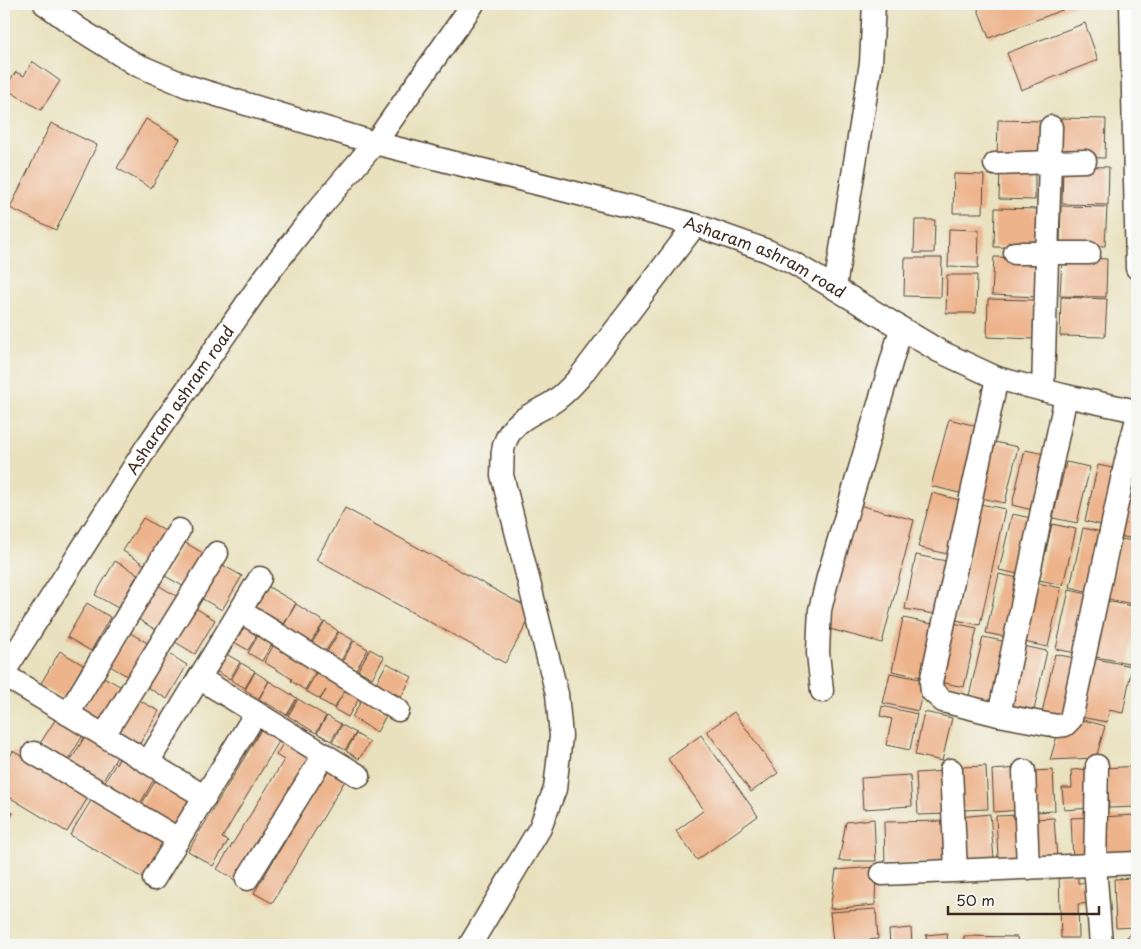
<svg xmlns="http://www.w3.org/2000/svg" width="1141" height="949" font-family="'Playpen Sans',sans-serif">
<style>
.building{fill:#edb38b}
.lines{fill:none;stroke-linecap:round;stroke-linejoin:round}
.minor-casing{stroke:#554536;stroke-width:25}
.minor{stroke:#fff;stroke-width:22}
.labels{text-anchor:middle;stroke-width:4.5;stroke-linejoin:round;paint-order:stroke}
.street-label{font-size:16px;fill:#3b2a1e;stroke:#f6f6f2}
</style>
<rect width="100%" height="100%" fill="#f6f6f2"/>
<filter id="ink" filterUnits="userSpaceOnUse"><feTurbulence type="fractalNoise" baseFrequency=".02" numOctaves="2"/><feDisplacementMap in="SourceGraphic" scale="10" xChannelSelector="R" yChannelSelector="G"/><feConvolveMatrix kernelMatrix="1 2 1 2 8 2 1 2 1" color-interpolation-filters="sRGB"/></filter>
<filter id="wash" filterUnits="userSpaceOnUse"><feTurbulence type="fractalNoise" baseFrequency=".0096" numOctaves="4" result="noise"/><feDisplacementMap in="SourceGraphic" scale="20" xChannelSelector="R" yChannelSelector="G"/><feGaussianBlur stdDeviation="1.12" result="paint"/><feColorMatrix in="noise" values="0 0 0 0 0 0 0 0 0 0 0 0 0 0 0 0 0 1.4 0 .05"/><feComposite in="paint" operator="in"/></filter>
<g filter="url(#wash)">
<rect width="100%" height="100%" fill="#e9e1bd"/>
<g id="blocks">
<g class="building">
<polygon points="976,4 1078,4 989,38"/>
<polygon points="1085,23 1098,60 1021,90 1007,53"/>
<polygon points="32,61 60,81 41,110 4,88 16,72 24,76"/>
<polygon points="1061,118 1106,119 1105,158 1059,157"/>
<polygon points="146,119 180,139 151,188 117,168"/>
<polygon points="998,120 1044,121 1042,160 997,159"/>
<polygon points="51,123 97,145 56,230 10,208"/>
<polygon points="1063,166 1109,167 1108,205 1062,204"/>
<polygon points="1000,170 1035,170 1035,200 999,199"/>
<polygon points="954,174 984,175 983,213 953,213"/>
<polygon points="1061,206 1107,207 1105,246 1060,245"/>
<polygon points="995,208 1040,209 1039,248 994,247"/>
<polygon points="915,220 935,220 934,253 914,253"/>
<polygon points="949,229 979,230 978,268 948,267"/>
<polygon points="994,257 1039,258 1038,297 992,295"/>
<polygon points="1062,257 1107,259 1106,297 1060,296"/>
<polygon points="905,258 942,258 941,297 904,296"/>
<polygon points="947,275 977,275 976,313 946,313"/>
<polygon points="1061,297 1107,299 1105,337 1060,336"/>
<polygon points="988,299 1034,300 1033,339 987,337"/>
<polygon points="949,419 980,427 967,495 931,486"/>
<polygon points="994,442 1018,447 1005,503 981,498"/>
<polygon points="1025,450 1050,455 1037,511 1012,505"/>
<polygon points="1066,462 1090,467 1077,523 1053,518"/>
<polygon points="1098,465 1122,470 1109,527 1085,521"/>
<polygon points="1135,472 1137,472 1137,540 1120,536"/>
<polygon points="932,493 959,500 955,518 964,520 955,556 918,547"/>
<polygon points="980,504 1005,509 980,625 956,620"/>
<polygon points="859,505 914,520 882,643 826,628"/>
<polygon points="345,508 534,611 505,663 316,560"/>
<polygon points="1012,514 1036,519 1023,575 999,570"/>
<polygon points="143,518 165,531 145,565 123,551"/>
<polygon points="1052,524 1076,529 1063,585 1039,580"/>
<polygon points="1083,528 1107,533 1094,593 1070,587"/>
<polygon points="1121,539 1137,542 1137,605 1108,599"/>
<polygon points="184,542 208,556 188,589 165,576"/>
<polygon points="916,555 951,562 940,615 905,609"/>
<polygon points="115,561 138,574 118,608 95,595"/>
<polygon points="219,563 242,576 222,610 199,597"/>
<polygon points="999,574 1023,579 1010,638 986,633"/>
<polygon points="1037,583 1061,588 1048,647 1024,642"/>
<polygon points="158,585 181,599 161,633 138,619"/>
<polygon points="267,586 296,603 284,624 255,607"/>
<polygon points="1069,590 1093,595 1080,654 1056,649"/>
<polygon points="1107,601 1137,607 1137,624 1129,663 1096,657"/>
<polygon points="87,603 110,617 91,651 67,637"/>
<polygon points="296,604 324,622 311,642 284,625"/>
<polygon points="192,606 215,620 195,654 172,640"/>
<polygon points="903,618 938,625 926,678 892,671"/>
<polygon points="247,621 260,630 248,650 234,642"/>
<polygon points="325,622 338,631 326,651 312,643"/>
<polygon points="953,623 977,628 964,687 940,682"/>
<polygon points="260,632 274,641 262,661 248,653"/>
<polygon points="339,632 353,640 341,661 327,652"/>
<polygon points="130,633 153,646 134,680 110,666"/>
<polygon points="983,637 1007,642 994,701 969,696"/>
<polygon points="276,641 317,669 305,690 291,681 292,679 264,662"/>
<polygon points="354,641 368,649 356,670 342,662"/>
<polygon points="1023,646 1047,651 1034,710 1010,705"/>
<polygon points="370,649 384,657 372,678 358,670"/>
<polygon points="60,651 83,665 64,699 40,685"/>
<polygon points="164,651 187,665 167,699 144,685"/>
<polygon points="226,654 240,662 230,679 216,671"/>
<polygon points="1055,654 1079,659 1066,718 1042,713"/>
<polygon points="1092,658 1132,666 1123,713 1109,710 1107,722 1080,717"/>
<polygon points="241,663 255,671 245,688 231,680"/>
<polygon points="387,663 412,677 401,697 376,683"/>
<polygon points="318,670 360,697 348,717 334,709 345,691 334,708 320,700 326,690 320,699 306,691"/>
<polygon points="255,672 269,681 259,698 245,690"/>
<polygon points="890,673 925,680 918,711 883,703"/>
<polygon points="102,676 125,689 105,723 82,710"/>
<polygon points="269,681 297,698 287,715 259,699"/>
<polygon points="135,698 159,711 139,745 115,731"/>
<polygon points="363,698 388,712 377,732 352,717"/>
<polygon points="298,699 326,716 316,733 288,716"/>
<polygon points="882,706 917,714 910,750 886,745 892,719 880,716"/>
<polygon points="734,712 778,773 751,792 707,731"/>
<polygon points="924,712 952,718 942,761 915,755"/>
<polygon points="59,714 86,730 67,762 39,745"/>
<polygon points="327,716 341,724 331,741 317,733"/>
<polygon points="1076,718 1105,726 1096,758 1050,760 1059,729"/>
<polygon points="264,725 282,736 222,838 228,841 213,866 188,851"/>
<polygon points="342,725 356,733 345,750 332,742"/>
<polygon points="87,733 120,752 101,784 68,765"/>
<polygon points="356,734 370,742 359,759 346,751"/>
<polygon points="701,735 758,816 697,860 676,831 704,810 668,759"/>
<polygon points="286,739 313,755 235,880 217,869 284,760 276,755"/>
<polygon points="13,751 89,796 67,832 4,794 4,767"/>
<polygon points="122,754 157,774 138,807 102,786"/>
<polygon points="986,766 988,809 963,810 961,767"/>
<polygon points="1135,766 1137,807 1109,808 1107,768"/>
<polygon points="329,768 346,779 272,903 254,893"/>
<polygon points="1019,768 1021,810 994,812 992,770"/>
<polygon points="1089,769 1091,808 1064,810 1062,788 1072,788 1071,770"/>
<polygon points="1053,770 1055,811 1035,812 1033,771"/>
<polygon points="947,771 949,814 918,815 916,773"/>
<polygon points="159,775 194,797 175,829 139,808"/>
<polygon points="910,775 912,806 863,809 861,778"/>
<polygon points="92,799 168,845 146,880 70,835"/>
<polygon points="4,808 13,813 4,828"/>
<polygon points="990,814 994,858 962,860 959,817"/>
<polygon points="1021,815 1023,857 998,858 996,816"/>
<polygon points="1135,815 1137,857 1104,858 1102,817"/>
<polygon points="1091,817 1093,858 1073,860 1071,818"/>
<polygon points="1054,818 1057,860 1037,861 1034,819"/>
<polygon points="874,819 876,861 839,861 846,822"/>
<polygon points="949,821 950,862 885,863 884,822"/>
<polygon points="876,867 875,905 830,909 836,870"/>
<polygon points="1078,874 1078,883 1096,883 1096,903 1078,904 1079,938 1061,938 1059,875"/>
<polygon points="1134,878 1135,927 1116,928 1114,879"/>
<polygon points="876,909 878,939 833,943 830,912"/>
<polygon points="911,928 912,945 890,945 889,930"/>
<polygon points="947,933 948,945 927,945 926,935"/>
<polygon points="964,936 1017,937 1018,945 964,945"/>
</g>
</g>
</g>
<g filter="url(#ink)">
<use href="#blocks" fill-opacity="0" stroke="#554536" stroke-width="1"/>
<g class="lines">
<g class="minor-casing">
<g id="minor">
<polyline points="45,4 79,29 135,64 187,86 375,143 473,4"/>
<polyline points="1131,4 1137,268"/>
<polyline points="995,164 1085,161"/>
<polyline points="1015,253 1089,253"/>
<polyline points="835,287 871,63 874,4"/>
<polyline points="997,378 931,682 932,691 943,701 999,715 1057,726 1065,725 1071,719 1126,461 1137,419"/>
<polyline points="1043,390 1051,127"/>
<polyline points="240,611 398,710"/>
<path id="s1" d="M4,672L146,448L266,276L316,212L375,143L631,207L695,225L768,251L793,263L939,351L997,378L1066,396L1137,411"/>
<polyline points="4,675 205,797"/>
<polyline points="199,678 359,776"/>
<polyline points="822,691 818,653 819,628 820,610 828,577 901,329"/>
<polyline points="68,714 179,530"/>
<polyline points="999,715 1066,396"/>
<polyline points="104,735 217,553"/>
<polyline points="34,753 178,839"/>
<polyline points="148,762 260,578"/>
<polyline points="1097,766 1095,865 1101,945"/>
<polyline points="951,770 956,870"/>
<polyline points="1024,771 1028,868"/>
<polyline points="882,874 1137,863"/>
<polyline points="154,879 256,713"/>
<polyline points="247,879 324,755"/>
<path d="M470,945L540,828L555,789L561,736L557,694L502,475C503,463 501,450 506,440C514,420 533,414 550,404C562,397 571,387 579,378L695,225"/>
<polyline points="1136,945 1137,945"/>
</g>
</g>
<use href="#minor" class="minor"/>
</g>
</g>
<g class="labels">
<g class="street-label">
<text dy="6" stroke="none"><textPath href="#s1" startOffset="1054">Asharam ashram road</textPath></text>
<text dy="6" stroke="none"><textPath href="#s1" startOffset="324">Asharam ashram road</textPath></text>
</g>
</g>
<rect width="1141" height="949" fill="none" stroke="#f6f6f2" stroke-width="20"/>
<path d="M948 906v8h151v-8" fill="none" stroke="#3b2a1e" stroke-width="2.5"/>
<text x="956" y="906" font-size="15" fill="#3b2a1e" stroke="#f6f6f2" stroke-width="4" paint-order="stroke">50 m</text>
</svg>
